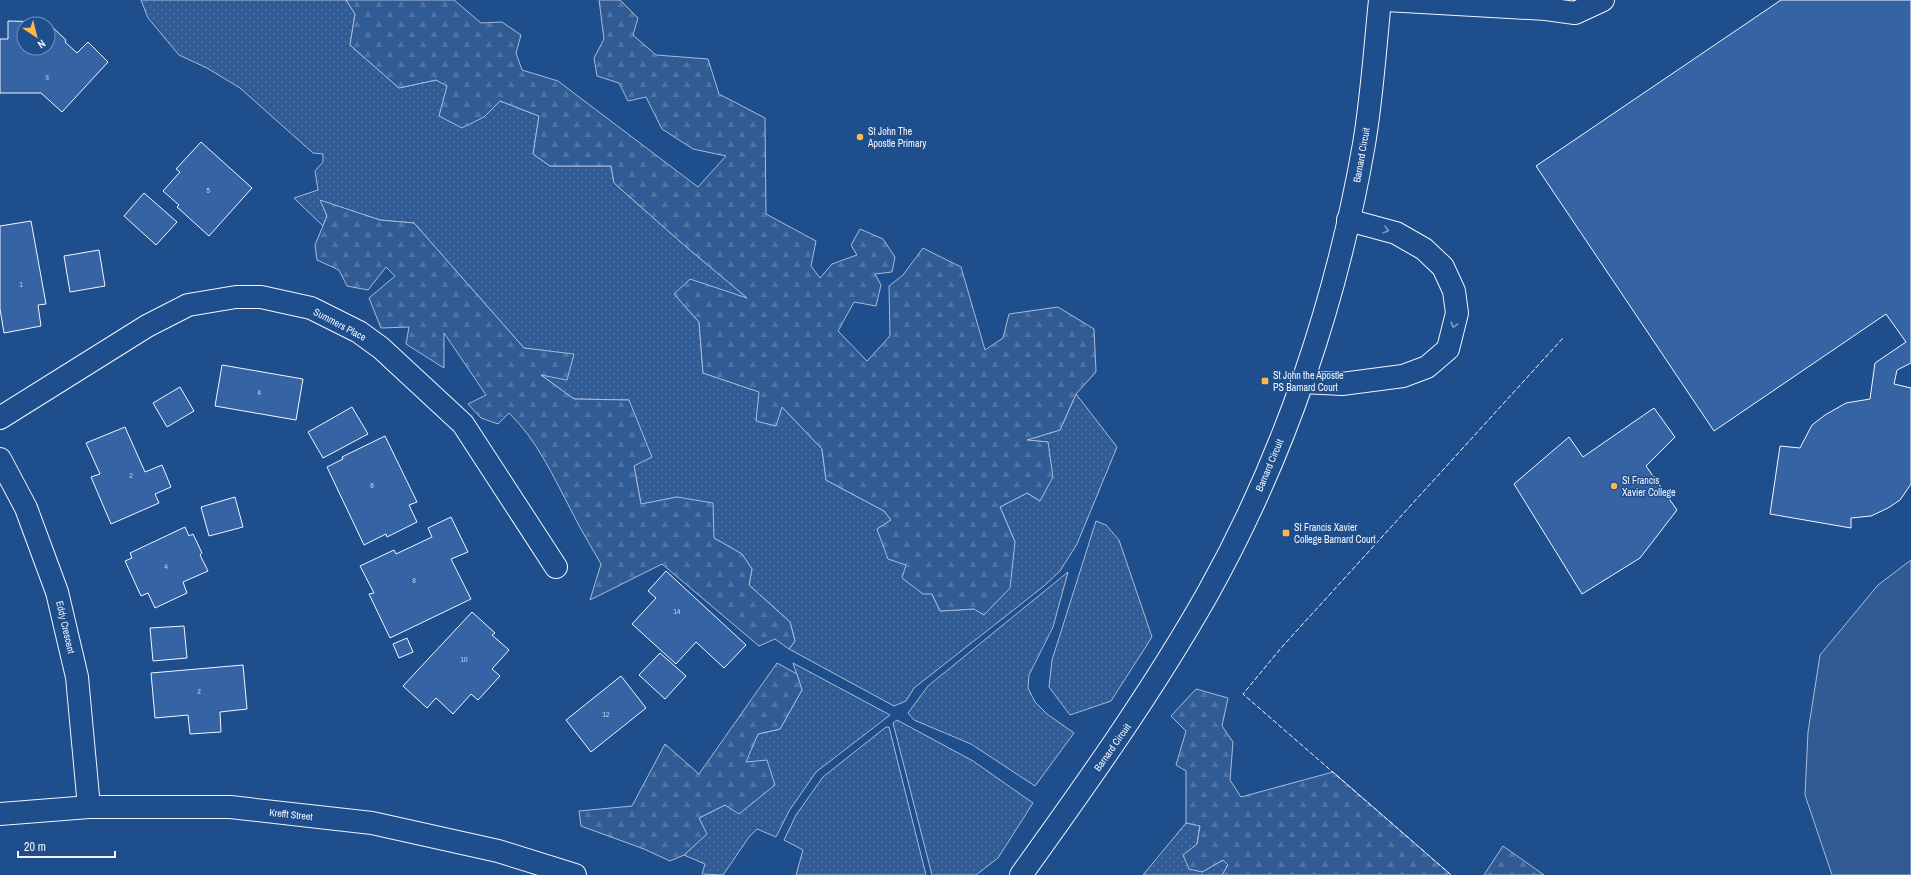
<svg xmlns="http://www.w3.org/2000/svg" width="1911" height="875" font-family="'Archivo Narrow',sans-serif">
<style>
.grass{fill:url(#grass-dots);stroke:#a8bbd7}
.forest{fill:url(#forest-firs);stroke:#a8bbd7}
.pitch{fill:#305b95;stroke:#a8bbd7}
.building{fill:#3563a3;stroke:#f2f6ff;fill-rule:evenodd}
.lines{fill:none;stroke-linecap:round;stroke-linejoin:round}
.minor-casing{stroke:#f2f6ff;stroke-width:24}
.minor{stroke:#1f4e8c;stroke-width:22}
.fence{stroke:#f2f6ff;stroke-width:1;stroke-dasharray:5 2;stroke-linecap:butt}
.oneway{stroke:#7e9ac0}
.poi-dot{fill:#ffb74d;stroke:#1f4e8c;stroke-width:1.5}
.labels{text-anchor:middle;stroke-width:3;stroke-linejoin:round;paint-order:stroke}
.number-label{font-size:8px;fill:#c3d1e8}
.poi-label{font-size:10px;fill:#f2f6ff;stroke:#1f4e8c;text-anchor:start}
.street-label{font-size:10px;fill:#f2f6ff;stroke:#1f4e8c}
</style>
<defs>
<pattern id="grass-dots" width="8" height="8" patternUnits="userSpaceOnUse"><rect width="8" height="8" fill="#305b95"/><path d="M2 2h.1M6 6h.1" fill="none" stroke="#4e73a5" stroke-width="1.8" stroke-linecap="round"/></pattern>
<pattern id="forest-firs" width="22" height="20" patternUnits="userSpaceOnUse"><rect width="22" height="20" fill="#305b95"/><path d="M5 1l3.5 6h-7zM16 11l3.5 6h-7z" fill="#4e73a5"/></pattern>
</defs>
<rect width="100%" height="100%" fill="#1f4e8c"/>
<g class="grass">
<polygon points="141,0 346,0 355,14 350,45 399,88 436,80 448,86 439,116 484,117 500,101 539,116 533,154 550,166 611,166 614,183 684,245 749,299 674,294 699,322 703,373 760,392 756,420 775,426 782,407 822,449 826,480 884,511 891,520 877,529 932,594 940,611 974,609 1015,542 1000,507 1027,493 1040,501 1048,442 1026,440 1060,430 1076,394 1117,447 1077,544 1060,571 1044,586 914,688 906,701 894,706 789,649 795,641 790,622 749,585 752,569 742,554 714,538 677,497 641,505 634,466 629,400 574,399 540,374 574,355 524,348 414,223 380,220 321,201 327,216 323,226 294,198 318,190 315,171 323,162 323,154 313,153 240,88 207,68 179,55 148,18"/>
<polygon points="1096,521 1106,525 1119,540 1152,637 1111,701 1070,715 1049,687 1052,660"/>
<polygon points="1068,572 1053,627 1029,675 1028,688 1035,702 1047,714 1074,733 1035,786 971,744 914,720 908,713 928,686"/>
<polygon points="793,663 890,715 816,772 789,811 776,837 757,829 749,837 723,875 702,874 705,864 684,855 706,834 699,818 725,805 758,734 780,729 802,690"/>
<polygon points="897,720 973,761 1033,803 998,858 976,875 932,875 893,723"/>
<polygon points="886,727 889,727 926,875 796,875 803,850 784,840 796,815 823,777"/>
<polygon points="1186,823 1200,825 1197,844 1202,872 1223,860 1228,865 1222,875 1143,875"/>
</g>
<g class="forest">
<polygon points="346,0 454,0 481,23 502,22 521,35 516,53 522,70 558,81 698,187 726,156 693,149 662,129 646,97 628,101 619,83 597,76 594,58 604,39 599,0 620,0 638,18 633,35 656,55 708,59 719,94 765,118 766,214 816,241 811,266 820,278 832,264 857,255 851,245 860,229 883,239 895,257 892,272 875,274 881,285 876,306 854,302 838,331 867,361 890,336 889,286 903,275 923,248 961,267 985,350 1003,338 1009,314 1058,307 1094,329 1096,372 1076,394 1060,430 1027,440 1048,442 1053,477 1040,501 1027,493 1000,507 1015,542 1010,588 984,615 974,609 940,611 932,594 923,594 902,578 906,565 888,559 877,529 891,520 884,511 826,480 822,449 782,407 776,426 756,421 759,392 703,373 699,322 674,294 690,279 747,298 684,245 614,183 611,166 550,166 533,154 539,116 500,101 484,117 462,128 439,116 447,86 436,80 399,88 350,45 355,14"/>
<path d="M320,200L380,220L414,223L524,348L574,354L567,380L541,375L574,399L629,400L652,457L634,466L641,504L677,497L713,503L714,538L742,554L752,569L749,585L790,622L795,641L789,649L775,639L759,646L662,564L590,600L601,564C591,546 580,529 571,510C553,476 537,440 509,413L498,424L481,418L468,404L486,395L444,333V368L406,344L409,327L381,328L369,298L395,276L386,267L368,290L347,286L339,270L317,260L315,245L327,216Z"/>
<polygon points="777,663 797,674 802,690 780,729 758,734 746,762 767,760 775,785 739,814 725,805 699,818 707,834 684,855 670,861 644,849 581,826 579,811 632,806 665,744 699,774"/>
<polygon points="1196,689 1228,698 1222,726 1233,742 1230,780 1241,797 1333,772 1449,873 1446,875 1222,875 1228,865 1223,860 1202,872 1189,869 1183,855 1197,844 1200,826 1186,823 1186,771 1176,765 1186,731 1171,716"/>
<polygon points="1503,846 1544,875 1484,875"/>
</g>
<polygon class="pitch" points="1911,560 1911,875 1832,875 1805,795 1808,732 1820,655 1878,585"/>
<g class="building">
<polygon points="1781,0 1911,0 1911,363 1897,370 1894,384 1911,388 1911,484 1900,500 1888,508 1871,516 1851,518 1851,528 1770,514 1780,446 1800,448 1812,425 1825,415 1846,403 1870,399 1875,363 1906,342 1886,314 1714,431 1536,166"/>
<path d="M8,21L47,22L66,40L65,42L77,53L88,42L108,62L62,112L41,93H0V39H8ZM24,24H48V48H24Z"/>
<polygon points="201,142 252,188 209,236 177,207 179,205 163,191 180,172 176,169"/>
<polygon points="144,193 177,222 156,245 124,216"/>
<polygon points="31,221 46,304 38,305 41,326 4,333 0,309 0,226"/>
<polygon points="99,250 105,286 70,292 64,256"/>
<polygon points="222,365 303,379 296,420 215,406"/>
<polygon points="180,387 194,411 167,427 153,403"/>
<polygon points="352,407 368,434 323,458 308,432"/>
<polygon points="1654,408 1675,437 1646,466 1677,510 1640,558 1582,594 1514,484 1569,437 1583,457"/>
<polygon points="125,427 145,472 162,465 171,487 155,494 159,503 111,524 91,477 100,474 86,443"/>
<polygon points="385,436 417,502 409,505 417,522 387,537 386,534 364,545 327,467 343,459 342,457"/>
<polygon points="235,497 243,527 209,536 201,507"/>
<polygon points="451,517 468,552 451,559 471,599 390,638 369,594 374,593 360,566 394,550 396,554 432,537 428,528"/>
<polygon points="185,527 189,536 193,534 202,553 200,555 208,571 183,582 187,593 155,608 148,593 141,596 125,561 132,558 130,553"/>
<polygon points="666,571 746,645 724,668 696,642 676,664 632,624 656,598 648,591"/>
<polygon points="472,612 495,633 492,635 509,650 492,669 500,676 478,700 471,694 453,714 436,698 427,708 403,686"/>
<polygon points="184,626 187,658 153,661 150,628"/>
<polygon points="407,638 413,652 399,658 393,644"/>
<polygon points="660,653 686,676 665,699 639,675"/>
<polygon points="243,665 247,709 220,712 221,732 190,734 188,715 155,718 151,673"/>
<polygon points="621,676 646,708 591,752 566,720"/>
</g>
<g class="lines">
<g class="minor-casing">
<g id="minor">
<polyline points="1386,0 1546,9 1575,13 1603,0"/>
<polyline points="1302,382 1342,384 1403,376 1427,367 1448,349 1457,313 1454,291 1443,267 1424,249 1396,233 1348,220"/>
<polyline points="0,418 147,326 188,305 236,297 261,297 311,308 359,332 381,348 463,424 556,567"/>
<polyline points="0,459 26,508 57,592 77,677 89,807"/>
<polyline points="0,814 89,807 230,807 372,823 498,851 575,875"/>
<path d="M1021,875C1087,783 1152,692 1208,593C1285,455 1337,300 1364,144C1372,97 1375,48 1380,0"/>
</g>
</g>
<use href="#minor" class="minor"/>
<polyline class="fence" points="1451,875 1243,694 1281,648 1563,338"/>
</g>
<defs><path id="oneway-chevron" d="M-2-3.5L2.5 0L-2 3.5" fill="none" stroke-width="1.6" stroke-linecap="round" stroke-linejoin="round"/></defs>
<g class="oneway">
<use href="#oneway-chevron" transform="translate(1386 230) rotate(15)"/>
<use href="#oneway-chevron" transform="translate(1454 325) rotate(105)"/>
</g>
<g class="poi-dot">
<circle cx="860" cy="137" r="4"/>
<rect x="1261" y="377" width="8" height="8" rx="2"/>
<circle cx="1614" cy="486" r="4"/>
<rect x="1282" y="529" width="8" height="8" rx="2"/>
</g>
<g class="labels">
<g class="number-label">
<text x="47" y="80">3</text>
<text x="208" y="193">5</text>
<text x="21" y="287">1</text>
<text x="259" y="395">4</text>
<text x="131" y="478">2</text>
<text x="372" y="488">6</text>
<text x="166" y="569">4</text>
<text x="414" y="583">8</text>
<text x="677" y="614">14</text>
<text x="464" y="662">10</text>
<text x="199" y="694">2</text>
<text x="606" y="717">12</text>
</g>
<g class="poi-label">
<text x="868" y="135">St John The<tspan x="868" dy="12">Apostle Primary</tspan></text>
<text x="1273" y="379">St John the Apostle<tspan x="1273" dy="12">PS Barnard Court</tspan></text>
<text x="1622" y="484">St Francis<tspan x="1622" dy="12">Xavier College</tspan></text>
<text x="1294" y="531">St Francis Xavier<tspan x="1294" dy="12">College Barnard Court</tspan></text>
</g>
<g class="street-label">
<text transform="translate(1361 155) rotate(-80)" y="4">Barnard Circuit</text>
<text transform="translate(340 324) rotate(28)" y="4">Summers Place</text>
<text transform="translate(1269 465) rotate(-67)" y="4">Barnard Circuit</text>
<text transform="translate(66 627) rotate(77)" y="4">Eddy Crescent</text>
<text transform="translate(1112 747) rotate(-55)" y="4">Barnard Circuit</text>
<text transform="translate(291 814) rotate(6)" y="4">Krefft Street</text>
</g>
</g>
<g transform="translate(36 36) rotate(145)"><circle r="19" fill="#1f4e8c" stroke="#7391ba"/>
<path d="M0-3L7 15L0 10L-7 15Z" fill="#ffb74d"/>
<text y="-6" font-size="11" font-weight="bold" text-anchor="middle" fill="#f2f6ff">N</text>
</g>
<path d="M18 851v6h97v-6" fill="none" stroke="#f2f6ff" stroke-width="2"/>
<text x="24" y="851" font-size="12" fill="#f2f6ff" stroke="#1f4e8c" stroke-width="3" paint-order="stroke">20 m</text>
</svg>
